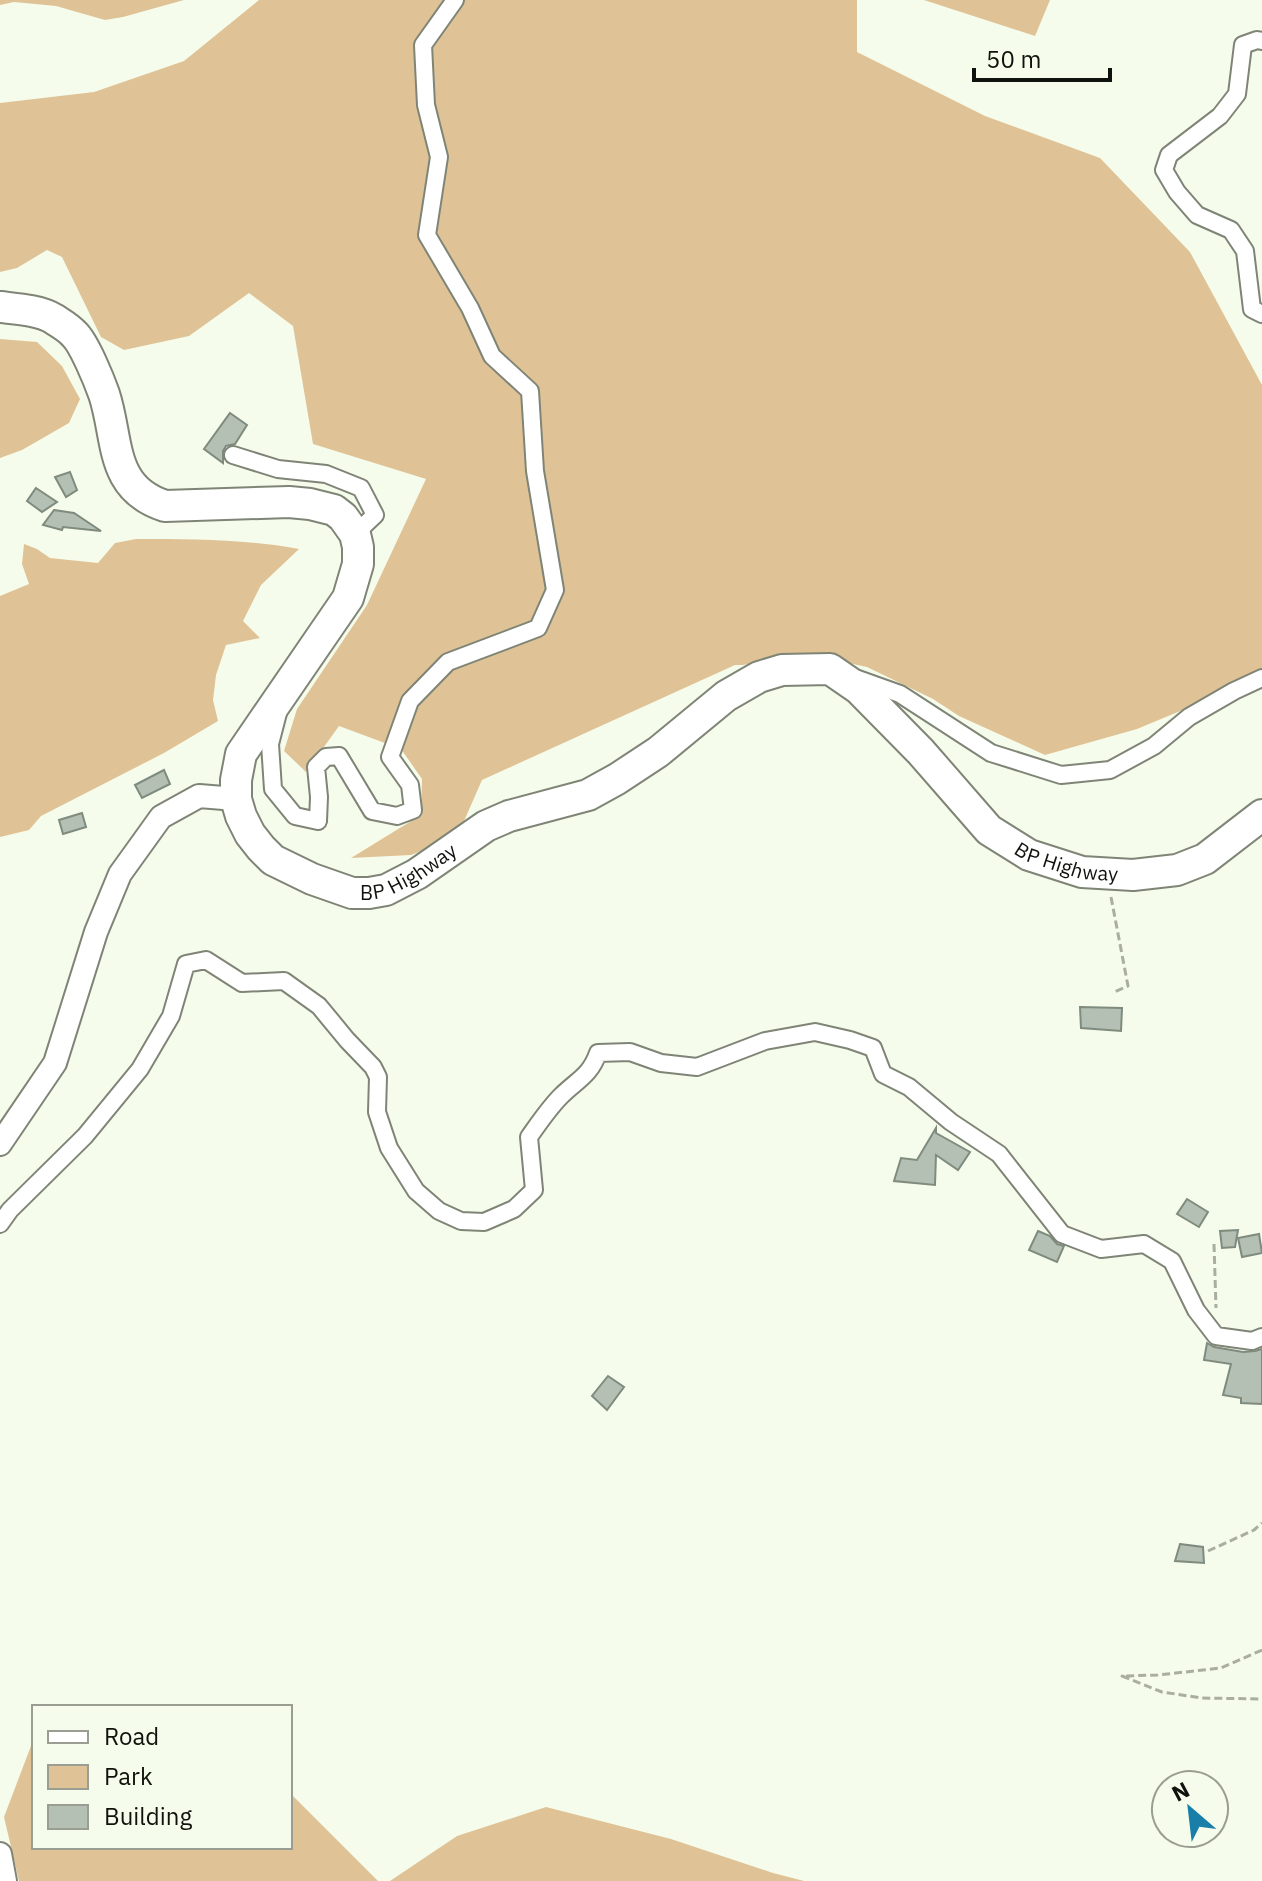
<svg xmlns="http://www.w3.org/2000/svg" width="1262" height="1881" font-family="'IBM Plex Sans',sans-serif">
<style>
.green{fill:#dfc396}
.building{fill:#b3c0b3;stroke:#7e8b7e;stroke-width:2}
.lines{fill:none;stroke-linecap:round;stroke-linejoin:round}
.street-casing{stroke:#7f8576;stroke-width:20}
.secondary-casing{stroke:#7f8576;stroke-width:26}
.highway-casing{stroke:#7f8576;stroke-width:34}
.path{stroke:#a9aea1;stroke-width:3;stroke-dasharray:8 4;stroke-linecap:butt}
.street{stroke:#fff;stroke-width:16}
.secondary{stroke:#fff;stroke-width:22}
.highway{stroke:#fff;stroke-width:30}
.labels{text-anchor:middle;stroke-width:6;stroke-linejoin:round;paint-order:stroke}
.street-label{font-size:20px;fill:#10120d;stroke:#f6fceb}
</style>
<rect width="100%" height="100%" fill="#f6fceb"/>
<g class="green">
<polygon points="0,0 184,0 123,17 105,20 56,6 14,2 0,5"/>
<polygon points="259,0 857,0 857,52 985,116 1100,158 1190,252 1262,385 1262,677 1137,729 1045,755 959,716 933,699 867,667 802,653 743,665 735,665 482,780 457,837 411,855 351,858 421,815 422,779 401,749 339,726 306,772 284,751 297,709 367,605 426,479 313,444 293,326 249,293 189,336 124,350 101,337 62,257 47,250 17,268 0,272 0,103 94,92 184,61"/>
<polygon points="924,0 1050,0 1035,36"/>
<polygon points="0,339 37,342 62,366 80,399 69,423 22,450 0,458"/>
<path d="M136,539C192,539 245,539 299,549L261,585L243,621L260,638L226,645L216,675L213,700L218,721L164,753L41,816L29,830L0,837V596L29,584L22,564L24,544L37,549L50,558L98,563L115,543Z"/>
<polygon points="34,1738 34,1847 290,1847 290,1793 378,1881 19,1881 4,1817"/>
<polygon points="546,1807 671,1839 773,1873 804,1881 390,1881 457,1836"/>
</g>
<g class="building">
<polygon points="230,413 247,425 235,444 226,446 223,451 223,463 204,449"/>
<polygon points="70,472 77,490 66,497 55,477"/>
<polygon points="36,488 57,502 42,512 27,501"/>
<polygon points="54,510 74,513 101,531 63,527 62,530 43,525"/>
<polygon points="164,770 170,784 142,798 135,785"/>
<polygon points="82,813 86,827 63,834 59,820"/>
<polygon points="1080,1007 1122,1008 1121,1031 1081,1028"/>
<polygon points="936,1128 936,1133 970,1152 958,1170 936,1155 935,1185 894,1181 901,1158 917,1160"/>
<polygon points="1187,1199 1208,1212 1199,1227 1177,1214"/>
<polygon points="1238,1230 1235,1247 1222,1248 1220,1231"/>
<polygon points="1038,1231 1050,1236 1057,1244 1064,1246 1057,1262 1029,1250"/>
<polygon points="1259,1234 1262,1253 1242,1257 1238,1238"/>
<polygon points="1207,1343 1214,1347 1243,1352 1255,1351 1262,1349 1262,1404 1241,1403 1241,1398 1223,1395 1231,1364 1204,1360"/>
<polygon points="608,1376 624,1387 607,1410 592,1396"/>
<polygon points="1180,1544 1203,1547 1204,1563 1175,1561"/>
</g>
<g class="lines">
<g class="street-casing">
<g id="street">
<polyline points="1262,41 1257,40 1243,45 1237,94 1220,116 1169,155 1164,170 1177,192 1197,215 1231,230 1245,251 1252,309 1262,314"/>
<polyline points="233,455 278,469 326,474 361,488 375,515 355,534"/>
<polyline points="858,679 900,694 991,753 1061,775 1110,770 1154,746 1189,717 1234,691 1262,678"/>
<polyline points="278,713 270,744 273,789 295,816 318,821 319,797 316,767 326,757 339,756 372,811 397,816 413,810 410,785 390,757 410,701 448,662 538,628 555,590 535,471 530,391 492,356 470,308 427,235 439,157 426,105 423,45 455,0"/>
<path d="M0,1224L10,1210L85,1136L140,1069L171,1016L186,964L206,960L242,983L284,981L319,1006L347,1040L373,1067L378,1077L377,1112L389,1148L416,1191L439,1211L461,1221L484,1222L514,1209L534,1190L529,1137C539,1123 549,1108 561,1096C577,1080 590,1076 598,1053L630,1052L661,1063L697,1067L765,1041L815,1032L850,1040L873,1048L883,1074L909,1087L951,1122L999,1154L1062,1234L1101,1249L1144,1244L1172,1261L1196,1310L1216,1336L1252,1341L1262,1337"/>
</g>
</g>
<g class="secondary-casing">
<g id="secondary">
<polyline points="0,1144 55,1063 96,932 120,874 161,817 199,796 236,799"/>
<polyline points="0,1854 5,1881"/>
</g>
</g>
<g class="highway-casing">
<g id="highway">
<path id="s1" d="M0,307C17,309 39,310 54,319C60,323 69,328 74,334C84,343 99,380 104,394C119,439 109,488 165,506L289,502L310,504L334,510L343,517L355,534L358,547V564L348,598L241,754L236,780V799L241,816L250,834L261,848L273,860L312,879L352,893H369L386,890L417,874L486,826L509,816L588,795L617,779L658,752L726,696L759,677L782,670L830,669L859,689L921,752L989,830L1029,855L1082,872L1133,875L1177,870L1205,859L1262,815"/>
</g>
</g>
<g class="path">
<polyline points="1111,897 1128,986 1112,993"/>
<polyline points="1214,1244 1216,1308"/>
<polyline points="1208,1551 1254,1530 1262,1523"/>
<polyline points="1262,1650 1221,1668 1158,1675 1122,1676 1162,1692 1202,1698 1262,1699"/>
</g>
<use href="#street" class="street"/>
<use href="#secondary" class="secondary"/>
<use href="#highway" class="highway"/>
</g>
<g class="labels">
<g class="street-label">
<text dy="7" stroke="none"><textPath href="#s1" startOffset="1798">BP Highway</textPath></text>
<text dy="7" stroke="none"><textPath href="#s1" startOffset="1006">BP Highway</textPath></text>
</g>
</g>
<rect x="32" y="1705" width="260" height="144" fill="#f6fceb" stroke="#9a9e92" stroke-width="2"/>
<rect x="48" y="1731" width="40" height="12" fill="#ffffff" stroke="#9a9e92" stroke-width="2"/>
<text x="104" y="1745" font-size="24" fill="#10120d">Road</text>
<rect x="48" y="1765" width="40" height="24" fill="#dfc396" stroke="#9a9e92" stroke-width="2"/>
<text x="104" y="1785" font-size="24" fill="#10120d">Park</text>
<rect x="48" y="1805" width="40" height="24" fill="#b3c0b3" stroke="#9a9e92" stroke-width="2"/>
<text x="104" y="1825" font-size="24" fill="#10120d">Building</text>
<g transform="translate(1190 1809) rotate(332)"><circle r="38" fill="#f6fceb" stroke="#9a9e92" stroke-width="2"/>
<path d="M0-6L14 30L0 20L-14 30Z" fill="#197fa9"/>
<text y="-12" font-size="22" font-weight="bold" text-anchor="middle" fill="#10120d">N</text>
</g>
<path d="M974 68v12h136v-12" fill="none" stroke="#10120d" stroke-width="4"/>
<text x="986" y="68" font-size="24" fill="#10120d" stroke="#f6fceb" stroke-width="6" paint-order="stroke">50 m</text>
</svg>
